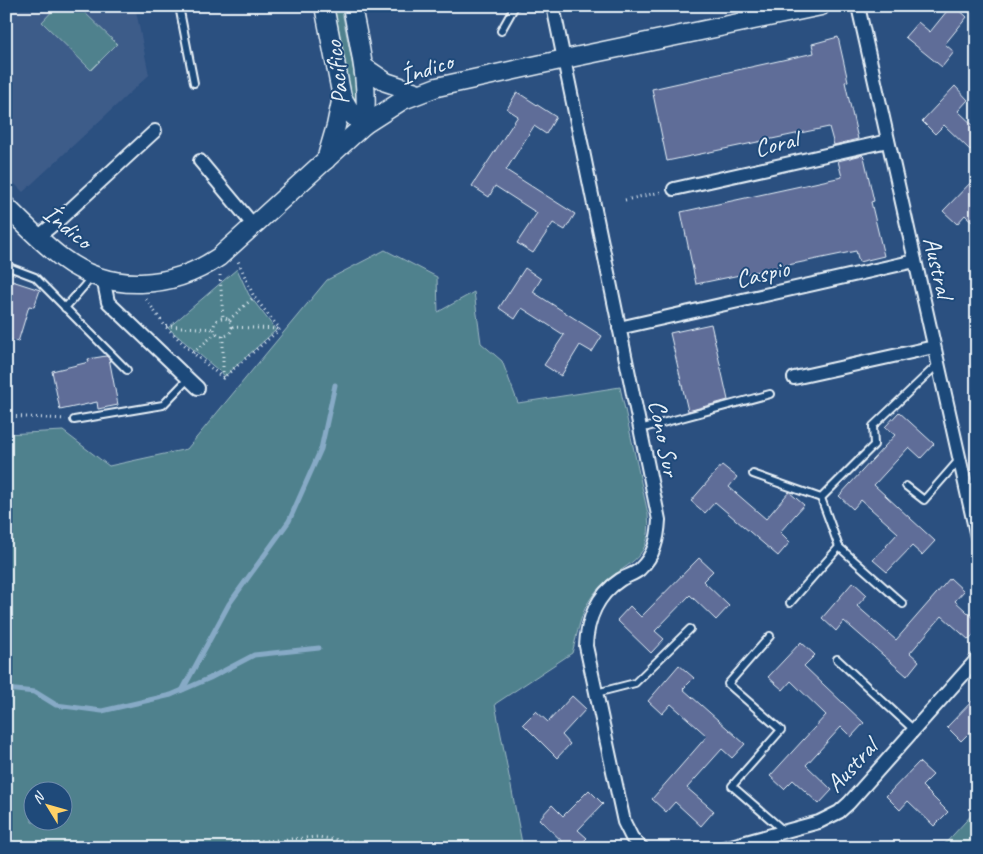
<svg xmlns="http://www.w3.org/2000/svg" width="983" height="854" font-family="Caveat,sans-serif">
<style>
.built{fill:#3e5c89}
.green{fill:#4f818d;stroke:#9cb9c2;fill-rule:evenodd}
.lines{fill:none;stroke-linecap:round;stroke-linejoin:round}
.stream{stroke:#87aac6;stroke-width:5}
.building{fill:#5f6d98;stroke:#e8f1f8}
.lane-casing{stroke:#e8f1f8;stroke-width:10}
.street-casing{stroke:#e8f1f8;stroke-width:16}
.secondary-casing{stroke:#e8f1f8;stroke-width:21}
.path{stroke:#e8f1f8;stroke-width:3;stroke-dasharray:1 4;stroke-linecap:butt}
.lane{stroke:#1f4a7a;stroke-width:6}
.street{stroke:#1f4a7a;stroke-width:12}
.secondary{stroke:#1f4a7a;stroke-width:18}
.labels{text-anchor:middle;stroke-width:4;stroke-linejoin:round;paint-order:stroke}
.street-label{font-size:25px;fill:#e8f1f8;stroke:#1f4a7a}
</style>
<rect width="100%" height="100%" fill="#2b5080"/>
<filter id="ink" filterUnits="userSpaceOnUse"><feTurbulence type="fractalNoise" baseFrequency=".02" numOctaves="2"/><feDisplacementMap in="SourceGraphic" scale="10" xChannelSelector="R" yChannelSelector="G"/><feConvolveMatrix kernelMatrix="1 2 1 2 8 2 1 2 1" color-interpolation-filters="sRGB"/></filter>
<g filter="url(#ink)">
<polygon class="built" points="6,6 135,6 149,75 23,192 6,175"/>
<g class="green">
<polygon points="57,6 78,6 117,44 91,70 42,22"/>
<polygon points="334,6 341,6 361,109 354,109"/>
<path d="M385,250L437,277L438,312L474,292L481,343L502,361L518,403L620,387L648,514C654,568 617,562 593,595C580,612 578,633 572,653L495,704L523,848H6V434L63,431L109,466L187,449L327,280ZM32,792H62V822H32Z"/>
<polygon points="237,269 249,295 276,330 225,376 168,328"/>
<polygon points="977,809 977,848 941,848"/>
</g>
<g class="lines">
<g class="stream">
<polyline points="6,689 35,692 56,705 102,711 171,695 210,678 254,655 319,648"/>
<polyline points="183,689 229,604 289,521 321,449 335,385"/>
</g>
</g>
<g class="building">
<polygon points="951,6 955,6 967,17 945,44 954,52 942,67 905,37 918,22 930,32"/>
<polygon points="838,37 848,81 845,82 858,139 834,145 829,127 667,161 652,89 814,53 812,44"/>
<polygon points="955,86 968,100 958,111 977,129 977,143 970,150 944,125 935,134 922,121"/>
<polygon points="517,92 556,117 546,134 534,126 506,170 575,214 565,230 553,223 533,253 517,243 537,213 495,186 489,197 472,186 518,116 507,109"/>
<polygon points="862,155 864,157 874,201 871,202 884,256 859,262 856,251 696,284 681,212 842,177 838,161"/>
<polygon points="977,176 977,226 965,215 957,224 943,211"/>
<polygon points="525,268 541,279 533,292 602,336 592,352 580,345 561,376 544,365 564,335 522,308 515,319 499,308"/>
<polygon points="6,279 40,290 34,307 29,306 18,342 6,338"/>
<polygon points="711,324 728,400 688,411 670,333"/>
<polygon points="106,356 109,358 118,405 98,409 97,402 60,410 52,371 89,362 88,359"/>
<polygon points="899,412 934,444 921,458 909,447 874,485 935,541 922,555 912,546 887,572 873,560 898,533 861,500 853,509 839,496 895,435 885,427"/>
<polygon points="722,465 737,477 729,487 766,519 789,492 804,505 780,532 790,542 778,556 715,502 705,513 691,501"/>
<polygon points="699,558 713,571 703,581 729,606 716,620 690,595 655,631 664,639 651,653 617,620 630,606 641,617"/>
<polygon points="950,578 964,591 955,601 977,621 977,631 969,640 942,616 910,653 919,661 907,676 844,621 836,631 822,618 853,582 867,595 857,606 896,640"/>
<polygon points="801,642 815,655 804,666 864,723 851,737 841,727 806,765 832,790 819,804 793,780 784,789 770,776 826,715 791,681 783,690 768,677"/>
<polygon points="679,665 694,678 683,689 745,744 732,758 722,749 687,788 714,811 701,826 675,802 666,812 652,799 707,736 671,704 662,714 648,701"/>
<polygon points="572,696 586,709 562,735 570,744 557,758 523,724 536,711 548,722"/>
<polygon points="977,696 977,739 970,732 961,741 947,727"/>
<polygon points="919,762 933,775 922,786 948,812 934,826 908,801 900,810 886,796"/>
<polygon points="589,790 603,804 578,830 587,838 577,848 569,848 539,819 552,805 563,816"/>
</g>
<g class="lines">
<g class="lane-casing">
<g id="lane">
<polyline points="179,6 194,83"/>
<polyline points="501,31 515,6"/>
<polyline points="6,266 35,277 127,370"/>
<polyline points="65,308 92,277"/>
<polyline points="74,420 163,405 188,379"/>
<polyline points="640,429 770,394"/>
<polyline points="753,474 821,498 874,445 873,426 938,364"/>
<polyline points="906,486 924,500 959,460"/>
<polyline points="839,547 903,604"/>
<polyline points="790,603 839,547 821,498"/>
<polyline points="770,636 728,684 781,730 732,786 784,831"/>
<polyline points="837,659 914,730"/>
<polyline points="596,693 635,683 690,629"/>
</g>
</g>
<g class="street-casing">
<g id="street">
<path d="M553,6L659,520C658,539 654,556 640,569C635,574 626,576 620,580C597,595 587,620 586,646L624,822L632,838L642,848"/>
<polyline points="858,6 977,537"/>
<polyline points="200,161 255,227"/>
<polyline points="674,189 888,141"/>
<polyline points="38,237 61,218 155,131"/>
<polyline points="103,278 108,302 198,388"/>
<polyline points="619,328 915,261"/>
<polyline points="794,378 934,347"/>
<polyline points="724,848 819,822 839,812 849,803 977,659"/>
</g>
</g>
<g class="secondary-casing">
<g id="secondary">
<polyline points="324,6 342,97 353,116 364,125"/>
<path d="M352,6C359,45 370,85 364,125"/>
<polyline points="364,67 386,82 419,93"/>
<polyline points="326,160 336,126 342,97"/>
<path d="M6,206C24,224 42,243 62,258C110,294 172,289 219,257L364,125L403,100L437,87L565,59L821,6"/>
</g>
</g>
<g class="path">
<polyline points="625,200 661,192"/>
<polyline points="220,275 223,317"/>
<polyline points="146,299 165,326 193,353 223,378 280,329 254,297 238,261"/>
<circle cx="223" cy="327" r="9"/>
<polyline points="229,320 254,297"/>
<polyline points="166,326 214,329"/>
<polyline points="232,327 279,329"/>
<polyline points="223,336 223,378"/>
<polyline points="193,353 216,333"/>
<polyline points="6,416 66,419"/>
<polyline points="222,848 235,843 318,837 392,848"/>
</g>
<use href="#lane" class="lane"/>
<use href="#street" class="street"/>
<use href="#secondary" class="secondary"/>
</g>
</g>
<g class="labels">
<g class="street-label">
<text transform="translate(426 68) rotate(-18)" y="9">Índico</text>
<text transform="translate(336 73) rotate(-97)" y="9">Pacífico</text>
<text transform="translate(776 143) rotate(-13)" y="9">Coral</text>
<text transform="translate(68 226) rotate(39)" y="9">Índico</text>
<text transform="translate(939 267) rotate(77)" y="9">Austral</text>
<text transform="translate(762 273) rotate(-13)" y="9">Caspio</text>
<text transform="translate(665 438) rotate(79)" y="9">Cono Sur</text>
<text transform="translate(851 765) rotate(-47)" y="9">Austral</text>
</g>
</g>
<rect width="983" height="854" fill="none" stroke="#1f4a7a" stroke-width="25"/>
<rect x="12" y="12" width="958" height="829" fill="none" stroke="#e8f1f8" stroke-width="2" filter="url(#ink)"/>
<g transform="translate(48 806) rotate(307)"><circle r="24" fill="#1f4a7a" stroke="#6f8dac"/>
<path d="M0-4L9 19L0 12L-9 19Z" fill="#ffd166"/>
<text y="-8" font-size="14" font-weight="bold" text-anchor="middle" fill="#e8f1f8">N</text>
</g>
</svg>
